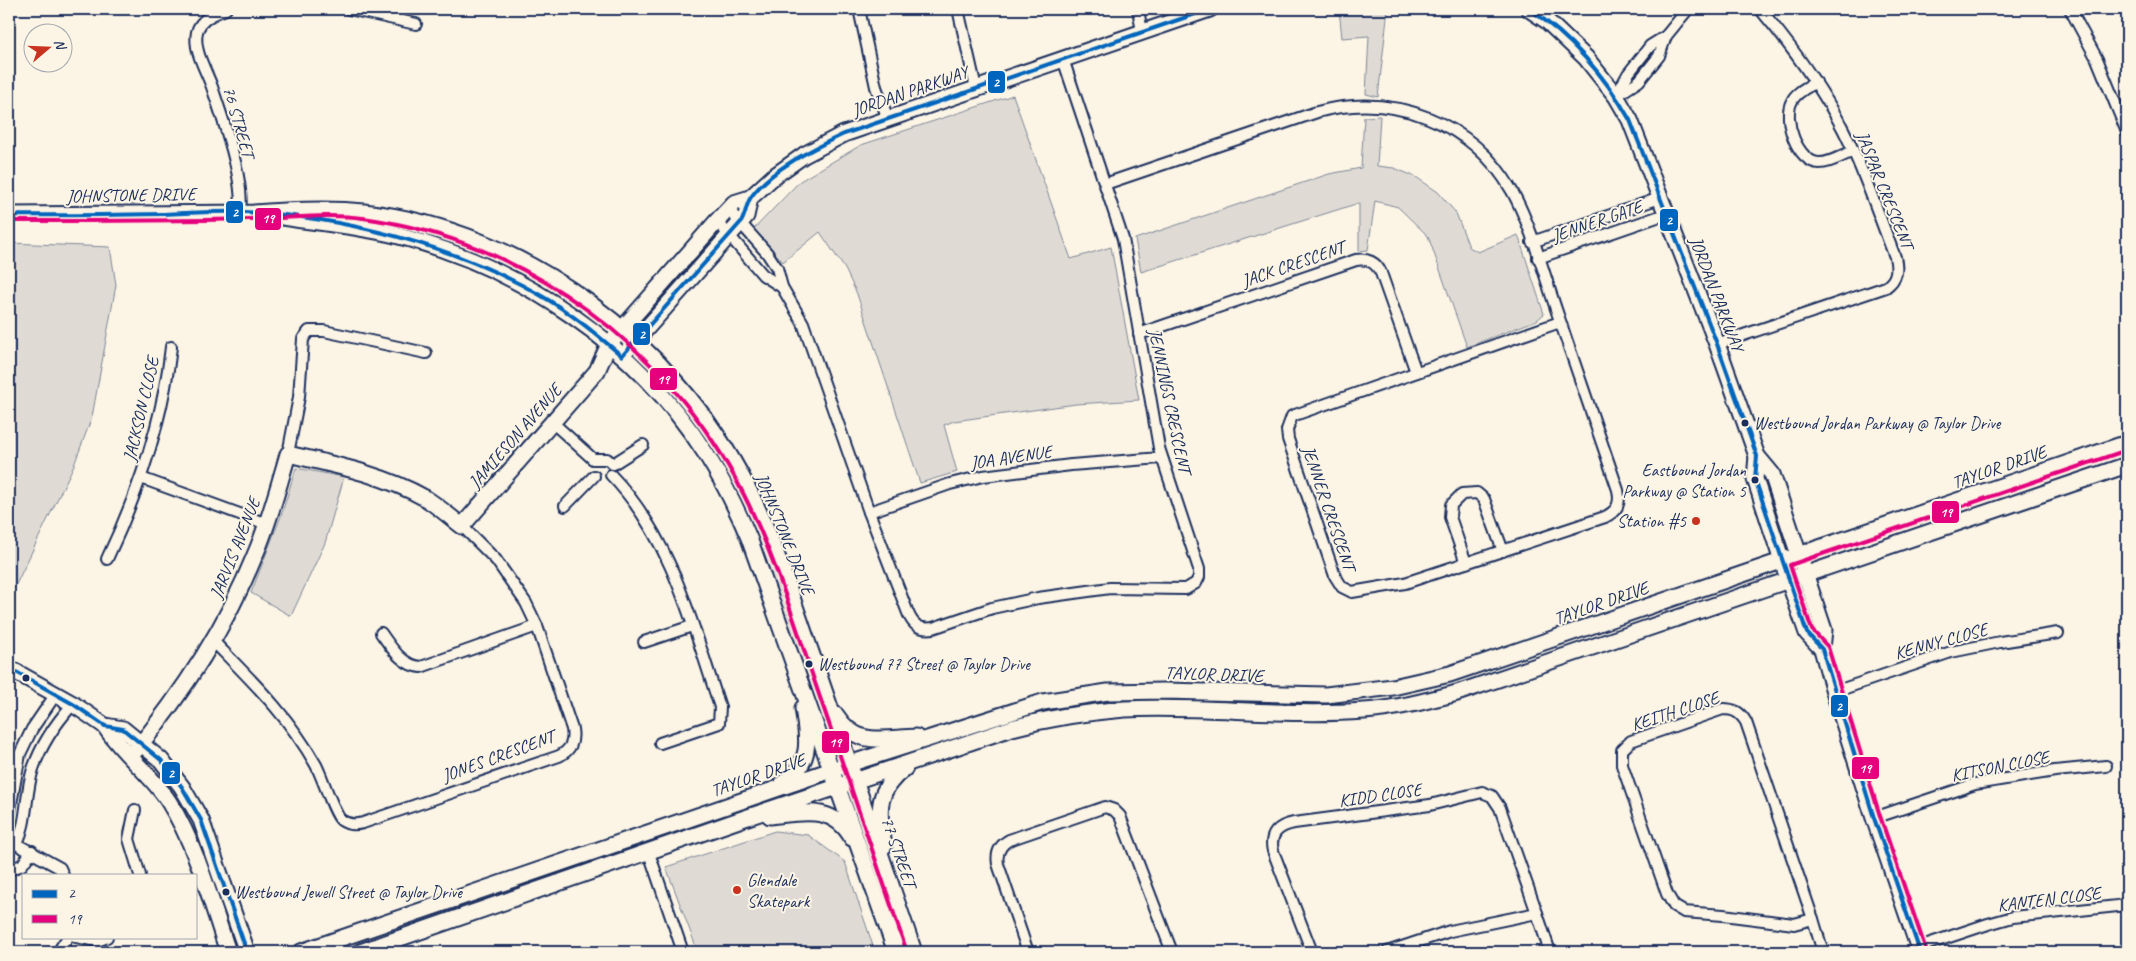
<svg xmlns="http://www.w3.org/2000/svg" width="2136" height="961" font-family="Caveat,sans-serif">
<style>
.green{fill:#dfdbd4;stroke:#7d8599}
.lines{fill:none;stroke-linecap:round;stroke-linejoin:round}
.street-casing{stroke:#1b2f5e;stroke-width:14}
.secondary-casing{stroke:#1b2f5e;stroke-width:19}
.street{stroke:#fcf5e5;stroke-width:10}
.secondary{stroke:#fcf5e5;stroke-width:15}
.bus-1-casing{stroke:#fcf5e5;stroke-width:8}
.bus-2-casing{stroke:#fcf5e5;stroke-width:8}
.bus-1{stroke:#0065bd;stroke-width:4}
.bus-2{stroke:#e5007d;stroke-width:4}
.bus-dot{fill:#1b2f5e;stroke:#fcf5e5;stroke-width:2}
.poi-dot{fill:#c8321e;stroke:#fcf5e5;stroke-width:2}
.labels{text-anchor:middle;stroke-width:4;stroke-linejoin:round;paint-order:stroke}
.bus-label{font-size:17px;fill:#1b2f5e;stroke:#fcf5e5;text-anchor:start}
.street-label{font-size:18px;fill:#1b2f5e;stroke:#fcf5e5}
.poi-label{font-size:18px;fill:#1b2f5e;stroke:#fcf5e5;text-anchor:end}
.line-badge{stroke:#fcf5e5;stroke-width:2}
.badge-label{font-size:14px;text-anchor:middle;font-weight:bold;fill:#fff}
</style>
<rect width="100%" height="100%" fill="#fcf5e5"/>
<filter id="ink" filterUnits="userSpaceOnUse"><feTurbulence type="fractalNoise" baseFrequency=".02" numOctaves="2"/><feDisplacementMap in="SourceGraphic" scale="10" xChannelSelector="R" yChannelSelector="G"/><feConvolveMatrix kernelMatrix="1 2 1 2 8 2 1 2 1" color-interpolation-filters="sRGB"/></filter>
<g filter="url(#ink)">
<g class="green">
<polygon points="1339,9 1388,9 1378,97 1366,94 1369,36 1342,38"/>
<polygon points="1013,95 1071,259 1111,247 1139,400 1076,404 954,421 944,425 957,472 920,483 857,294 845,269 820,232 783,262 754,229 800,181 861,145"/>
<polygon points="1380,116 1377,166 1394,168 1416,177 1438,192 1456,213 1469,247 1478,252 1518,235 1544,314 1537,320 1467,347 1428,236 1398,207 1375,201 1368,250 1359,251 1359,203 1141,272 1135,239 1329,174 1361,168 1364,117"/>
<polygon points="9,243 110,247 116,285 92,417 74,465 9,599"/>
<polygon points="296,468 344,477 325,543 291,616 251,593 281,516"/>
<polygon points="775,831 808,835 845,862 875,952 698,952 666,867"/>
</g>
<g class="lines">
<g class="street-casing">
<g id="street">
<path d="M226,9C215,13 200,19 197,32C193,50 206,70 212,87C223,120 245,180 240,213"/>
<polyline points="349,9 416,24"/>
<polyline points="859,9 876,87 888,119"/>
<polyline points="958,9 976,88"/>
<polyline points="1138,9 1142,32"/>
<polyline points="2070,9 2097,59 2127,132"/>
<path d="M1816,82C1808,87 1796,92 1792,101C1782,118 1797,163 1820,163C1831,163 1843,155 1853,151"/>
<polyline points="1616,96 1628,74 1650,46 1666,36 1688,9"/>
<polyline points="1616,96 1639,81 1659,56 1666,36"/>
<path d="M1105,184L1317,112C1393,92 1472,121 1512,191C1532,227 1544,275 1558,315C1578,373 1598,432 1618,490C1621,504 1617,511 1605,517L1405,583L1352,592L1342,587L1335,576L1288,439L1287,430L1292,416L1560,322"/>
<path d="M729,210L767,253L777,268L782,287L803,323L869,512L908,613C913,625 919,630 933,628L992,608L1038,598L1110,588L1186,589L1196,583L1199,577V569L1159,448L1123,239L1063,59"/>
<polyline points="717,221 763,275 782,287"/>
<polyline points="1532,242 1660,198"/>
<polyline points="1538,258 1666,214"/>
<path d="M1139,334L1356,260C1367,258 1376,262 1381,273L1416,372"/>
<path d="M1717,344L1886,287C1897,279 1898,270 1895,257C1878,214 1864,170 1843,129C1820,85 1792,47 1760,9"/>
<polyline points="552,422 593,459"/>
<polyline points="288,454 299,397 303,339 309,331 324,331 426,353"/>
<polyline points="593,459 607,459 613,464"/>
<polyline points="613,464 643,445"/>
<path d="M611,475C672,538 693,627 720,707L719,723L660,743"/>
<polyline points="141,478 267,524"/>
<polyline points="565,506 594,476"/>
<polyline points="869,512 950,484 983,476 1071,465 1161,458"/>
<path d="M107,559C139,491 163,421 171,347"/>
<polyline points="1466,563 1450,517 1451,505 1462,494 1477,493 1484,499 1503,551"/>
<path d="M381,633C391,647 402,666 421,667L537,626"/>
<path d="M213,641C252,681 288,715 316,765C322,776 334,814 341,820C348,825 356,825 363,823L559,756C571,750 574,742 572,729L537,626L526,603L496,560L462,526"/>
<polyline points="644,642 692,626"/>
<polyline points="1834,692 1951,652 2000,642 2058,633"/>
<path d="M1723,709C1734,709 1740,712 1746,722L1813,919L1794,924L1723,915L1684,912L1674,906L1667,894L1622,765V750L1631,741Z"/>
<polyline points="135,810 129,839 140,875"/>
<polyline points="9,815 20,754 32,729 56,694"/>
<polyline points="1874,818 1975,784 2055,771 2106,766"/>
<polyline points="9,840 60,868 63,875"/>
<path d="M17,844C28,820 25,794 33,769C41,745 56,723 73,704"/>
<polyline points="649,853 683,952"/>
<polyline points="9,870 22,865 32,851"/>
<polyline points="1537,913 1550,952"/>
<polyline points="1813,919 1823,952"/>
<polyline points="76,937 97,941 107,937"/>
<polyline points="1919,947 1988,924 2013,917 2127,905"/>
<polyline points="58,952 68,937"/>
<path d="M1028,952L998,864C996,853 1000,845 1009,840L1105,807L1114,810L1120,816L1172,952"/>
<path d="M1312,952L1273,851C1269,834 1278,826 1294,823L1430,805L1482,792L1492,796L1500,808L1537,913L1450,931L1387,952"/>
</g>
</g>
<g class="secondary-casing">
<g id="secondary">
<polyline points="1529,9 1547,21 1586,58 1616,96 1630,120 1717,344 1757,456 1772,474 1824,630 1822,649 1834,692 1874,818 1920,952"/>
<path d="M9,215L254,213C291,210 327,208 364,212C525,230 674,343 747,487C775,542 793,602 814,661C847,758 880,855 914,952"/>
<path d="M283,217C320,223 358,226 395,235C520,266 636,344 706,454C723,481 737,509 749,538L896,952"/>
<polyline points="630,347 741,222 746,216 750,198"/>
<polyline points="1757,456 1755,479 1782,561 1807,633 1822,649"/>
<polyline points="9,668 73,704 105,726 123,729 161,760 182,787 201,820 247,952"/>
<path d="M836,715C857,748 882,738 916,737"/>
<path d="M105,726C122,754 151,773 169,802C197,847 211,902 228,952"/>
<path d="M131,756C182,695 225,629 255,555C269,523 278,488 288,454C335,465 382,474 425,498C438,506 450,517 462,526L597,371L609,344L717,221L734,203L750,198L773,177L804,155L844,134L1210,9"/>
<path d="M783,783C813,763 808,739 803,708"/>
<path d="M770,816C802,813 833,804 852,838"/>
<path d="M884,846C879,812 874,791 905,768"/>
<polyline points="301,952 849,764 1043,702 1108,692 1164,691 1326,695 1393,687 1450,674 2127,443"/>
<path d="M360,952L742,819L1012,728C1049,718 1086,712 1125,709C1204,705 1284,717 1364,711C1395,709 1426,701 1457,693L2127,465"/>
</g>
</g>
<use href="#street" class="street"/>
<use href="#secondary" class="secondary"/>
<g class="bus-1-casing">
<g id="bus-1">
<path d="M1529,9C1571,37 1605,76 1630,120L1717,344L1757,456L1755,479L1807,633L1822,649L1874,818L1920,952"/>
<path d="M9,215C61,216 112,215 164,214C191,213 217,211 244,212C342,216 455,246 540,295C570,312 596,334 622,356L741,222C746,214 746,204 751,197C771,169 814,148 844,134L1210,9"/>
<polyline points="9,668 73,704 105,726 123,729 161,760 182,787 201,820 247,952"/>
</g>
</g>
<g class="bus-2-casing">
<g id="bus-2">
<path d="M9,221C89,221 169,221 250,219C287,219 325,213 363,218C525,240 669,347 743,493C777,560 798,635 823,706C851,788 879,870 907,952"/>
<polyline points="1926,950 1880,816 1828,647 1812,630 1790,565 2127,450"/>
</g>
</g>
<use href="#bus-1" class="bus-1"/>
<use href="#bus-2" class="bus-2"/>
</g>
</g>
<g class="bus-dot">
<circle cx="1745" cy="423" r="4.5"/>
<circle cx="1755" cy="480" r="4.5"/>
<circle cx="809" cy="664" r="4.5"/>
<circle cx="26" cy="678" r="4.5"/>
<circle cx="226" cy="892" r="4.5"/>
</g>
<g class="poi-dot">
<circle cx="1696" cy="521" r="5"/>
<circle cx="737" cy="890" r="5"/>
</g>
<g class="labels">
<g class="bus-label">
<text x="1754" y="429">Westbound Jordan Parkway @ Taylor Drive</text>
<text x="1746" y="476" text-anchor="end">Eastbound Jordan<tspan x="1746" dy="21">Parkway @ Station 5</tspan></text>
<text x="818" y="670">Westbound 77 Street @ Taylor Drive</text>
<text x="235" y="898">Westbound Jewell Street @ Taylor Drive</text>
</g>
<g class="street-label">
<text transform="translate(910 91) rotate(-19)" y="6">JORDAN PARKWAY</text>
<text transform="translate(239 122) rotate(74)" y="6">76 STREET</text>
<text transform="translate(1885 190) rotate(68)" y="6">JASPAR CRESCENT</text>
<text transform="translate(131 195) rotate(-1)" y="6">JOHNSTONE DRIVE</text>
<text transform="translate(1597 221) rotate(-19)" y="6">JENNER GATE</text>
<text transform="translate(1293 264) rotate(-19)" y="6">JACK CRESCENT</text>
<text transform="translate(1717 294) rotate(69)" y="6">JORDAN PARKWAY</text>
<text transform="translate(1170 401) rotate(78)" y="6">JENNINGS CRESCENT</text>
<text transform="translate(141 409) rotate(-77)" y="6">JACKSON CLOSE</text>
<text transform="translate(515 436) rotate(-49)" y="6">JAMIESON AVENUE</text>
<text transform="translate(1011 457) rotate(-8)" y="6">JOA AVENUE</text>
<text transform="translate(1999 467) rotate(-19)" y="6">TAYLOR DRIVE</text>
<text transform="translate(1329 508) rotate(71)" y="6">JENNER CRESCENT</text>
<text transform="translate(785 534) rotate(68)" y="6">JOHNSTONE DRIVE</text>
<text transform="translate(235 548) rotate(-68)" y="6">JARVIS AVENUE</text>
<text transform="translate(1601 603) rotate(-19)" y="6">TAYLOR DRIVE</text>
<text transform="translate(1941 641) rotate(-15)" y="6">KENNY CLOSE</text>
<text transform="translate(1214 674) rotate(2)" y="6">TAYLOR DRIVE</text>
<text transform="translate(1675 711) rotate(-18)" y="6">KEITH CLOSE</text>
<text transform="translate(498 756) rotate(-20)" y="6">JONES CRESCENT</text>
<text transform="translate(2000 766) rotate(-11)" y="6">KITSON CLOSE</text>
<text transform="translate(758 775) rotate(-19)" y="6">TAYLOR DRIVE</text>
<text transform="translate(1380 795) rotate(-8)" y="6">KIDD CLOSE</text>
<text transform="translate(899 852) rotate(71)" y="6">77 STREET</text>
<text transform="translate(2049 899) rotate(-7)" y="6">KANTEN CLOSE</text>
</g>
<g class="poi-label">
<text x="1686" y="527">Station #5</text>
<text x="747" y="886" text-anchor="start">Glendale<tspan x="747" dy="21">Skatepark</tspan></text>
</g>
</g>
<g class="line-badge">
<rect x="987" y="70" width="19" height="24" rx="5" fill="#0065bd"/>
<rect x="225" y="200" width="19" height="24" rx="5" fill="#0065bd"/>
<rect x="254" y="207" width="28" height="24" rx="5" fill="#e5007d"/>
<rect x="1659" y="208" width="20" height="24" rx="5" fill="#0065bd"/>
<rect x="632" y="322" width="19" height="24" rx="5" fill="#0065bd"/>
<rect x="649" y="367" width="29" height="24" rx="5" fill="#e5007d"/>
<rect x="1931" y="500" width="29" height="24" rx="5" fill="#e5007d"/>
<rect x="1830" y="694" width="19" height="24" rx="5" fill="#0065bd"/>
<rect x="821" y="730" width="29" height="24" rx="5" fill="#e5007d"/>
<rect x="1851" y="756" width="29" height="24" rx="5" fill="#e5007d"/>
<rect x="161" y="761" width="20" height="24" rx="5" fill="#0065bd"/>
</g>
<g class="badge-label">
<text x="996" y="87">2</text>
<text x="235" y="217">2</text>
<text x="268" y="223">19</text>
<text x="1669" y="225">2</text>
<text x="642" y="339">2</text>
<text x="663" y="384">19</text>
<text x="1946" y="517">19</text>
<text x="1839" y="711">2</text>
<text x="835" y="747">19</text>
<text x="1865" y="773">19</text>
<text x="171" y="778">2</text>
</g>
<rect width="2136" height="961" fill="none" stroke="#fcf5e5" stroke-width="30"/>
<rect x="15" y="15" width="2106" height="931" fill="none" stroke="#1b2f5e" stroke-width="2" filter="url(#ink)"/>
<rect x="22" y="874" width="175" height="65" fill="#fcf5e5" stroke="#a2a6af"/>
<rect x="32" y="890" width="25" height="8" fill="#0065bd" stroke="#a2a6af"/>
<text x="68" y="898" font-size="15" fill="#1b2f5e">2</text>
<rect x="32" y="915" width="25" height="8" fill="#e5007d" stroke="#a2a6af"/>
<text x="68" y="924" font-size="15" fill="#1b2f5e">19</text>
<g transform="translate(48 48) rotate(71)"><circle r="24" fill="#fcf5e5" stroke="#a2a6af"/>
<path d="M0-4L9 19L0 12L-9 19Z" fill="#c8321e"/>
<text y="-8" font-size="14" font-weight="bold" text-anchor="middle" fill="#1b2f5e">N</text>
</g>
</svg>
